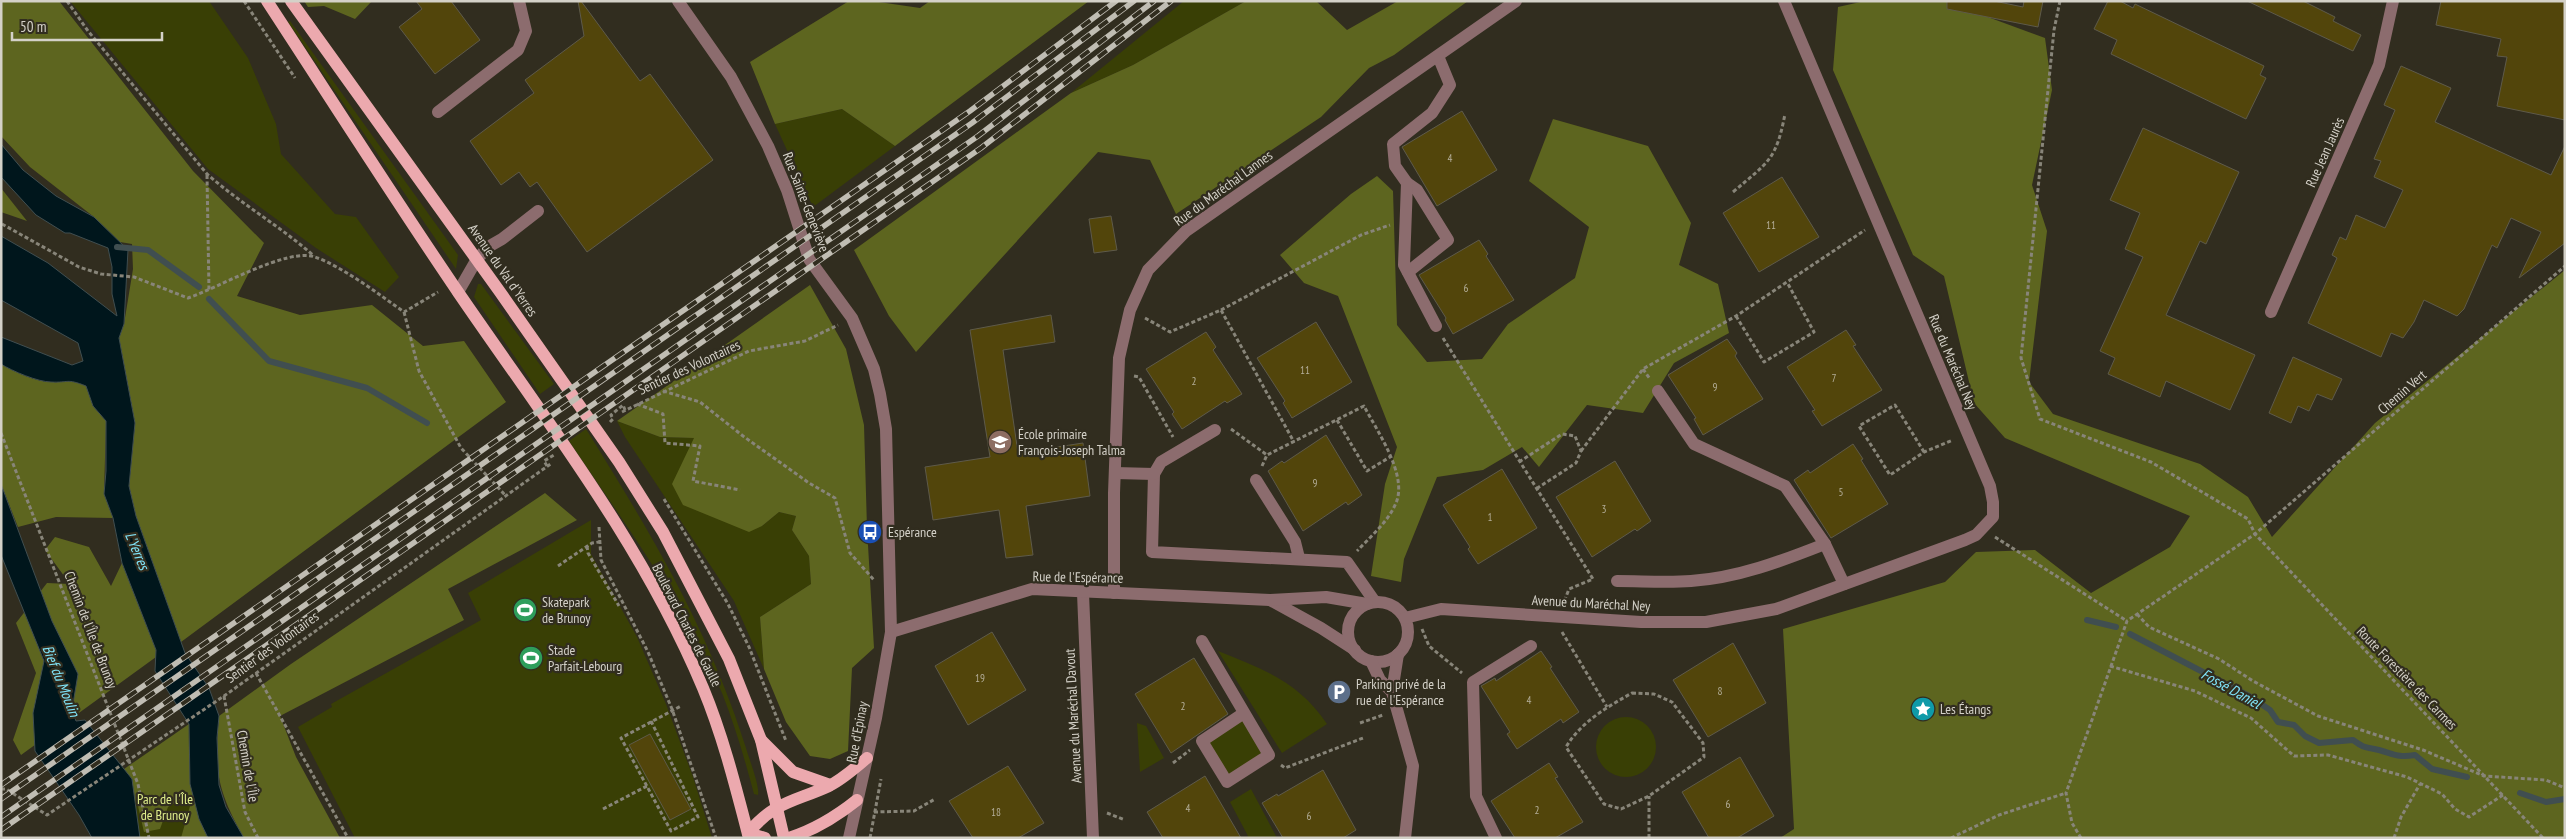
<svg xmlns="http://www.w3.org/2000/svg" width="2566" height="839" font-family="'PT Sans Narrow',sans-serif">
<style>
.green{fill:#393f05}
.forest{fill:#5d651f}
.water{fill:#00161c;stroke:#404e50}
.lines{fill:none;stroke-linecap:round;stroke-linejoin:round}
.stream{stroke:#404e50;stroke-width:6}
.building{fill:#52450b;stroke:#5e5a4a}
.path{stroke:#888579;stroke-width:3;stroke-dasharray:4 2.5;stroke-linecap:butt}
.minor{stroke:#8c6c6e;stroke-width:12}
.major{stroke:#eca9ae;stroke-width:12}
.rail-casing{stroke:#c0bdb3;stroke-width:5.5}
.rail{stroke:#312d1f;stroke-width:4;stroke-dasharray:11;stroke-linecap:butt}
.labels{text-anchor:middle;stroke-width:4.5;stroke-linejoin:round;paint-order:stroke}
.number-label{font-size:11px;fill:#b4ae99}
.street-label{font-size:14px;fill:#d4d1c8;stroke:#312d1f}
.poi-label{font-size:14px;fill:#d4d1c8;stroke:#312d1f;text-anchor:start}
.park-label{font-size:14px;fill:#dfed8b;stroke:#312d1f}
.water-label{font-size:15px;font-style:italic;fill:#80e4f9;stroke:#312d1f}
</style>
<rect width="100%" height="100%" fill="#312d1f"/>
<g class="green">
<polygon points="70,1 209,1 248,58 276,124 281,154 335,214 356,217 399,277 385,292 316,248 208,169"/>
<polygon points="1184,1 1246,1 1133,65 1071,93"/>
<polygon points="290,21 458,255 456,269 288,22"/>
<polygon points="842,109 895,146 813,207 775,124"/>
<polygon points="478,284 481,284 554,384 540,394 474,297"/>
<polygon points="617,421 660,437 695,438 685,461 762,526 779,512 796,516 792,530 809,556 811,584 760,617 764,669 734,601 625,437"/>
<path d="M586,429C652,535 708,628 746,748C749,759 760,786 758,795L754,794C745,760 735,726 722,693C683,603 624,522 569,441Z"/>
<polygon points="591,520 591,554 637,637 666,704 693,777 712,838 355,838 298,727 332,707 331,704 481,620 468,593"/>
<path d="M1218,651C1263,669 1299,682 1327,724L1282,753Z"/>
<circle cx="1626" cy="747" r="30"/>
<polygon points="1243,718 1264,754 1228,777 1207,742"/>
<polygon points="1137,723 1146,726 1164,758 1140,772"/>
<polygon points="189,724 199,819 208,838 138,838 132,779"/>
<polygon points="1251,789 1277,838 1246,838 1248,836 1230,802"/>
</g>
<g class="forest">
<polygon points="1,1 59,1 193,171 264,243 237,296 300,315 372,305 423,346 464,341 506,402 181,642 136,516 129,486 135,423 119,338 124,324 133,269 132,244 120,242 94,217 30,167 1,136"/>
<polygon points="304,1 372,1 355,19 324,6 308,7"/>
<polygon points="849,1 872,1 920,8 930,1 1089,1 895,146 842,109 775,124 750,62"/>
<polygon points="1246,1 1316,1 1347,30 1398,1 1468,1 1394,55 1369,68 1321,117 1176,214 1150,160 1098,152 916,352 889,316 854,250 1071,93 1133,65"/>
<polygon points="1865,1 1947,2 2045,38 2052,90 2032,185 2047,231 2029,382 2053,414 2200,464 2248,497 2272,537 2375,423 2565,270 2565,838 1780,838 1794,829 1783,629 1945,582 1976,552 2035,550 2091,593 2170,547 2190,516 2005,438 1974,403 1944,276 1913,255 1833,70 1838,7"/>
<polygon points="1553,119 1648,146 1691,223 1679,265 1718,284 1729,333 1674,363 1643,413 1587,405 1539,467 1522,447 1483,470 1437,477 1404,559 1401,582 1371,576 1385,484 1397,447 1338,296 1304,283 1280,255 1351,194 1377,176 1393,191 1397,325 1427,362 1482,359 1508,324 1575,278 1589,227 1529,181"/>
<polygon points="1,188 27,221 1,212"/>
<polygon points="810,285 846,349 864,425 867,528 874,648 852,668 848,751 830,759 810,756 786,722 764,669 760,617 811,584 809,556 792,530 796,516 779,512 762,526 749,532 683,505 672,484 694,438 660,437 617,421"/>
<path d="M1,364C12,371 38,382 51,382C69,383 66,378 86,386L93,406L106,421L104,494L113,518L56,517L18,527L1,484Z"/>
<path d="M545,493L577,520L448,589L464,620L280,716L296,757L340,838H244C217,790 214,771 219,716L291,664Z"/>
<polygon points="55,537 89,547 111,586 122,563 156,650 156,657 21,755 13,740 36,673 16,623 47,583 70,584 45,550"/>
<path d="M189,724C188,761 191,804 208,838H181L190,806L184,798L168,807L160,829L144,832L138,806L115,788L124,769Z"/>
</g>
<g class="water">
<path d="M1,144L23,170L56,196L94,217L128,250L124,324L119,338L135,423L129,486L136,516L185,653L209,688L219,716L217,738L219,785L226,807L244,838H208L199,819L190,784L189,724L155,671L156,650L122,563L113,518L104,494L106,471V421L93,406L86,386C66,378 69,383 51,382C38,382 12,371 1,364V337L72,365L83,361L78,343L1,300V236L48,263L117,316L112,294V267L108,248L70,233H65L36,215L1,177Z"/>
<polygon points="1,484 52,621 78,674 72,710 76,721 85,720 132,779 140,838 92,838 79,815 35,751 33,713 44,661 1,555"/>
</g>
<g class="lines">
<g class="stream">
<polyline points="117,247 148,250 199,287"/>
<polyline points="209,299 269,361 367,388 427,423"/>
<polyline points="2087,620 2116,627"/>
<path d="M2130,634L2249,696L2270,710L2278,722L2294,725L2305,736L2319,743L2353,740C2367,750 2364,746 2379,750C2394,754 2398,758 2415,755L2432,769L2467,777"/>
<polyline points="2520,793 2546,802 2565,799"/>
</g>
</g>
<g class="building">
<polygon points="416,1 451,1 480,40 435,74 399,27 422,9"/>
<polygon points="578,1 581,1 640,81 650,74 713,160 587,252 537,182 530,187 519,172 501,185 470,141 534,93 525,80 584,36"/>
<polygon points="1947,1 1994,1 2023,7 2024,1 2043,1 2038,27 1947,9"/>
<polygon points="2108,1 2120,1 2133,8 2135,4 2264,66 2260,75 2266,78 2246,119 2111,54 2117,40 2094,29"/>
<polygon points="2247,1 2303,1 2335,17 2333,21 2361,35 2353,51"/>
<polygon points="2441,1 2565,1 2565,120 2497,106 2507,57 2497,56 2501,39 2436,25"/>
<polygon points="2401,66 2451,88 2435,122 2551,175 2565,146 2565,243 2519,278 2541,232 2511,218 2497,248 2492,245 2464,309 2457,316 2424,300 2414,322 2403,338 2391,333 2381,357 2308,323 2337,258 2332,255 2340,237 2346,240 2356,215 2385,228 2403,190 2374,177 2381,161 2374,159 2395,110 2384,105"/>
<polygon points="1462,111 1497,170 1437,206 1402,147"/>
<polygon points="2143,128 2239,172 2206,244 2200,241 2166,315 2255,355 2230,410 2166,381 2160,397 2108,374 2115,358 2100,351 2143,257 2125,249 2140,213 2110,200"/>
<polygon points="1782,177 1819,237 1759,272 1723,213"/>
<polygon points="1111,216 1117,250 1094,253 1089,219"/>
<polygon points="1479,240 1488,254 1486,256 1514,300 1453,334 1445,320 1446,318 1419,275"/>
<polygon points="1051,315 1055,342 1003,350 1018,453 1083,443 1090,496 1026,506 1033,555 1006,558 999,510 933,520 925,467 990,457 970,330"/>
<polygon points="1316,322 1352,382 1292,418 1283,403 1285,401 1257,358"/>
<polygon points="1846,330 1856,345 1853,346 1882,390 1822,426 1812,411 1815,410 1787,367"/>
<polygon points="1206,332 1216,347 1213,350 1242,394 1227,403 1225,401 1182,429 1172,414 1174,412 1146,369"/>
<polygon points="1727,339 1737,353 1735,356 1763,399 1703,435 1694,419 1696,418 1668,375"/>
<polygon points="2293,357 2342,379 2332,400 2317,394 2309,411 2298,406 2291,423 2269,413"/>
<polygon points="1326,435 1362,495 1348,505 1346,502 1303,531 1268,471 1282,461 1284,463"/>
<polygon points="1853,444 1863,459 1861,460 1888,504 1831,538 1794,480 1808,470 1810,473"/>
<polygon points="1615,461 1651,521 1637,531 1635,529 1592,557 1556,497"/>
<polygon points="1502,469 1537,528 1478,564 1468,549 1470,547 1443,505"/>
<polygon points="992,632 1026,690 968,725 935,666"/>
<polygon points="1733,643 1766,703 1708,737 1673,680"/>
<polygon points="1541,651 1552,667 1550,668 1579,712 1563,723 1561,719 1517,749 1507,734 1510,732 1481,686 1495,678 1496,681"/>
<polygon points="1194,658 1228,714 1171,753 1135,694"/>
<polygon points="650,734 691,809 670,820 629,745"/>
<polygon points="1740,757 1774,816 1737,838 1709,838 1682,792"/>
<polygon points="1549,763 1558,777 1555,778 1583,822 1555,838 1515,838 1491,801"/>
<polygon points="1008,766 1044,823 1018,838 973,838 949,801"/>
<polygon points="1323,770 1356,830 1343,838 1283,838 1262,803 1277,794 1278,796"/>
<polygon points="1205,776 1241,838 1163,838 1147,812"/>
</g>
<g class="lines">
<g class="path">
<path d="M67,1L88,31L207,174C241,204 280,226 314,256"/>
<polyline points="244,1 295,78"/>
<polyline points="2060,1 2054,30 2021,358 2040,419 2151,462 2248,519 2255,534 2543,838"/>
<polyline points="207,175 209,291"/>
<path d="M1733,192C1768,162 1776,161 1785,114"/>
<path d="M2,224L79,267L101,274L134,277L188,298C218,288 288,247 315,257C343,267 380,295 404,312L438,292"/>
<polyline points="1221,310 1361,235 1390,225"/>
<polyline points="404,312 419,371 461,448 505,495"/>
<polyline points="1736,316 1764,362 1814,332 1787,282"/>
<polyline points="1145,318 1170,332 1221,310 1294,442"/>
<polyline points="1443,338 1593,579 1569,589 1564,602"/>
<polyline points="1643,369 1650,379"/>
<polyline points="1134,376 1139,377 1173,437"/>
<polyline points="663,391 700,402 743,436 809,483 835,498 850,553 874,580"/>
<polyline points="637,404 663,414 665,443 700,446 693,481 740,490"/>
<polyline points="622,412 749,351 805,341 838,325"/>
<polyline points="1337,420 1367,471 1390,457"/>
<polyline points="610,422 613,419 611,415 623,405 625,410"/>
<polyline points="1231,429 1267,455"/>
<polyline points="1,433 138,784 149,838"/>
<polyline points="1581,451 1643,369 1736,316 1865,230"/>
<polyline points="1924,452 1895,405 1859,426 1890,475 1924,452 1953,440"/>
<polyline points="1519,462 1562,434 1575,436 1581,451 1576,463 1536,489"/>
<polyline points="547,466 544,461 554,455"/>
<path d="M1262,466L1267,455L1364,406C1377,431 1408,475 1396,503C1388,522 1371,536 1357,551"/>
<polyline points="664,499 728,604 749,647 786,741"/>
<polyline points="599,527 601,560 648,652 672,709 716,838"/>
<polyline points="1995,537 2127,621"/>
<polyline points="587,546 588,553 619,606"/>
<polyline points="558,566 592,543 599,542"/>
<polyline points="2137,614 2149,627 2219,659 2253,681 2318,716 2423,750 2484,776 2546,780 2565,788"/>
<polyline points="1422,629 1429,646 1462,673"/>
<polyline points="1562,632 1607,707"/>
<polyline points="2110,666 2195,691 2251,718 2294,756 2328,755 2407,777 2442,794 2455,809 2469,817 2503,795"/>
<polyline points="256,673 348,838"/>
<path d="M1632,693L1654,694L1672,702L1703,743L1704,757L1649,796L1621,809L1604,804L1566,747C1581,722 1607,707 1632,693Z"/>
<polyline points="224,696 245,812 258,838"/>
<polyline points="651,721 698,817 671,831 621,738 681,706"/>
<polyline points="1360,723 1383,715"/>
<polyline points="1173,763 1190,750"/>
<polyline points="1281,765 1285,768 1363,738"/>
<polyline points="1,789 6,789 47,815 224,696 552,463"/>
<polyline points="603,809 647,786"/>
<polyline points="874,812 914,811 935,799"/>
<polyline points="1107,813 1125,820"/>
<polyline points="870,838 881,779"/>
<polyline points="1649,838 1649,796"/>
<polyline points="1951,838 1999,815 2066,793"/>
<polyline points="2081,838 2072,823 2066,793 2127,621 2255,534 2565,266"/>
<polyline points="2394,838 2401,817 2420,784"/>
</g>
<g class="minor">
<polyline points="678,1 731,77 768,146 787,190 809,259 852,318 874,369 880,394 886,429 891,632 876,718 849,838"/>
<polyline points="438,112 518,50 526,31 519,1"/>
<polyline points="1407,183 1417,190 1448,240 1408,272"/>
<polyline points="458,292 477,259 488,247 502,239 538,211"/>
<polyline points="2271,312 2379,65 2393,1"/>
<polyline points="1436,326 1404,265 1407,183 1395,166 1393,144 1432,113 1450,85 1438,56"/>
<polyline points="1658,391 1694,444 1785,486 1825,544 1844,584"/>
<polyline points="1215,430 1161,462 1154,474 1152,552 1347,562 1375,602"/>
<polyline points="1115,473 1154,474"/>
<polyline points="1256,480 1295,542 1299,558"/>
<path d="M1617,581C1642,581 1667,583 1691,581C1737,578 1782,561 1825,544"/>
<polyline points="1083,593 1093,838"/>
<polyline points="1114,593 1114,493 1119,358 1130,310 1148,270 1186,231 1516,1"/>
<polyline points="1270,600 1321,628 1355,650"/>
<circle cx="1378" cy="632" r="30"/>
<polyline points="1405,618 1441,609 1641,622 1706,622 1776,609 1965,540 1976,535 1993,517 1993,502 1990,486 1784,1"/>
<polyline points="891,632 1032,589 1270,600 1326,597 1367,604"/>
<polyline points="1202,641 1269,755 1227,782 1202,741 1244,713"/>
<polyline points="1371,661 1380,680 1392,692 1413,766 1405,838"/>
<polyline points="1392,692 1398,654"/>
<polyline points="1496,838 1476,796 1473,682 1531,646"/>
</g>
<g class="major">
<path d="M267,1C331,99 394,198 460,295C547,422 643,545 703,688C723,736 736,788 749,838"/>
<polyline points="291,1 500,292 619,462 663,532 729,659 761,740 784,838"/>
<polyline points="761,740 793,772 830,785"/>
<path d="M748,833C775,801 794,802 829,786C843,779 855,768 867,758"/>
<polyline points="748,833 765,838"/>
<path d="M789,838C814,830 837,816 857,800"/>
</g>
<g class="rail-casing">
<g id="rail">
<polyline points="1,785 970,111 1116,1"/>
<polyline points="1,799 972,123 1134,1"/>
<polyline points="1,817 978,136 1154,1"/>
<polyline points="1,830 981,148 1171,1"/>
</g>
</g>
<use href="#rail" class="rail"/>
</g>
<defs>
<g id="school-disc" transform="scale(1.25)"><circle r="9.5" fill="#8d6e63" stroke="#312d1f"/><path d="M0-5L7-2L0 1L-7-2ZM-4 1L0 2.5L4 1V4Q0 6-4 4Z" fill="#fff"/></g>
<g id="bus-disc" transform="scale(1.25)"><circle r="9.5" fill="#1a4fb4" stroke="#312d1f"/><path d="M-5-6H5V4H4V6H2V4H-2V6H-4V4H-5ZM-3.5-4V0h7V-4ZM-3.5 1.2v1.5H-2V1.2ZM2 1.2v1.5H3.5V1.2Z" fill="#fff"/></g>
<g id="stadium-disc" transform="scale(1.25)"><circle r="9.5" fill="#2e9e5b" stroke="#312d1f"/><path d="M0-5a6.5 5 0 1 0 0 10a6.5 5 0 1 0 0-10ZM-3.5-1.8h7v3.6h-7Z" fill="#fff"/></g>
<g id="parking-disc" transform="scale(1.25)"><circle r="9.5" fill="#5c6f8a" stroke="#312d1f"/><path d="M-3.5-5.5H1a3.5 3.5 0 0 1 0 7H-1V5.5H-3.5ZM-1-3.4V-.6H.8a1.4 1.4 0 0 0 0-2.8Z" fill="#fff"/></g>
<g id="sight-disc" transform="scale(1.25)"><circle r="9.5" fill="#0f9aa8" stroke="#312d1f"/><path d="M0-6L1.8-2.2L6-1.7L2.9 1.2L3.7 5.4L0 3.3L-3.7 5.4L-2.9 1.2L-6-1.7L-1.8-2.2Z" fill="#fff"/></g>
</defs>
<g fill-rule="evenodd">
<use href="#school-disc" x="1000" y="442"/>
<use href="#bus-disc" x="870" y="532"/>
<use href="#stadium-disc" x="525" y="610"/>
<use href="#stadium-disc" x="531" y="658"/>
<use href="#parking-disc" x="1339" y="692"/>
<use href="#sight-disc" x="1923" y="709"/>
</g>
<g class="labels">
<g class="number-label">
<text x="1450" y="162">4</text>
<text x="1771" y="229">11</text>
<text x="1466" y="292">6</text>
<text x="1305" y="374">11</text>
<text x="1834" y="382">7</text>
<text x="1194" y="385">2</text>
<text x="1715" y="391">9</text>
<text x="1315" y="487">9</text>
<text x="1841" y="496">5</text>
<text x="1604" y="513">3</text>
<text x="1490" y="521">1</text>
<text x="980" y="682">19</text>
<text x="1720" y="695">8</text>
<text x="1529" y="704">4</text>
<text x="1183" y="710">2</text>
<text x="1728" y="808">6</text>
<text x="1188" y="812">4</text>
<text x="1537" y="814">2</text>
<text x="996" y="816">18</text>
<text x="1309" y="820">6</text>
</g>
<g class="street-label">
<text transform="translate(2325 152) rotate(-66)" y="5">Rue Jean Jaurès</text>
<text transform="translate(1223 188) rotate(-36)" y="5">Rue du Maréchal Lannes</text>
<text transform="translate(806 202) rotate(69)" y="5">Rue Sainte-Geneviève</text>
<text transform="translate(503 270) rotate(55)" y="5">Avenue du Val d'Yerres</text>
<text transform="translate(1953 362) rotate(67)" y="5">Rue du Maréchal Ney</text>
<text transform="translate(689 367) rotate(-25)" y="5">Sentier des Volontaires</text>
<text transform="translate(2402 392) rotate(-41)" y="5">Chemin Vert</text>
<text transform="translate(1078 577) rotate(1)" y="5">Rue de l'Espérance</text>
<text transform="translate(1591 603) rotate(3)" y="5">Avenue du Maréchal Ney</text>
<text transform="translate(687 625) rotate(63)" y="5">Boulevard Charles de Gaulle</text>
<text transform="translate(91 630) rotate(69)" y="5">Chemin de l'Île de Brunoy</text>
<text transform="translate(272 647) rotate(-36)" y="5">Sentier des Volontaires</text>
<text transform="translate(2407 678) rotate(46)" y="5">Route Forestière des Carmes</text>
<text transform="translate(1073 716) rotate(-93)" y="5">Avenue du Maréchal Davout</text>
<text transform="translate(857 732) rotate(-79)" y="5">Rue d'Epinay</text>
<text transform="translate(248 766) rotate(80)" y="5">Chemin de l'Île</text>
</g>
<g class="poi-label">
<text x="1018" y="439">École primaire<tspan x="1018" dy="16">François-Joseph Talma</tspan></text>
<text x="888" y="537">Espérance</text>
<text x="542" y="607">Skatepark<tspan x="542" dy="16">de Brunoy</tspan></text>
<text x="548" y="655">Stade<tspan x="548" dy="16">Parfait-Lebourg</tspan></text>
<text x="1356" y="689">Parking privé de la<tspan x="1356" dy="16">rue de l'Espérance</tspan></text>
<text x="1940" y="714">Les Étangs</text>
</g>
<g class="park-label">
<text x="165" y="804">Parc de l'Île<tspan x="165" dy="16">de Brunoy</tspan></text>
</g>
<g class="water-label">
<text transform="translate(137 551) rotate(67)" y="5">L'Yerres</text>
<text transform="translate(61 681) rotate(68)" y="5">Bief du Moulin</text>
<text transform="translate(2231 689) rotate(29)" y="5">Fossé Daniel</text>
</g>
</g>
<rect width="2566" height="839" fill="none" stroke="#d4d1c8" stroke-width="5"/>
<path d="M12 32v8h150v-8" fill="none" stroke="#d4d1c8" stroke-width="2.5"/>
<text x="20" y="32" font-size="15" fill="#d4d1c8" stroke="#312d1f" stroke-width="4" paint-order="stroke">50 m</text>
</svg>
